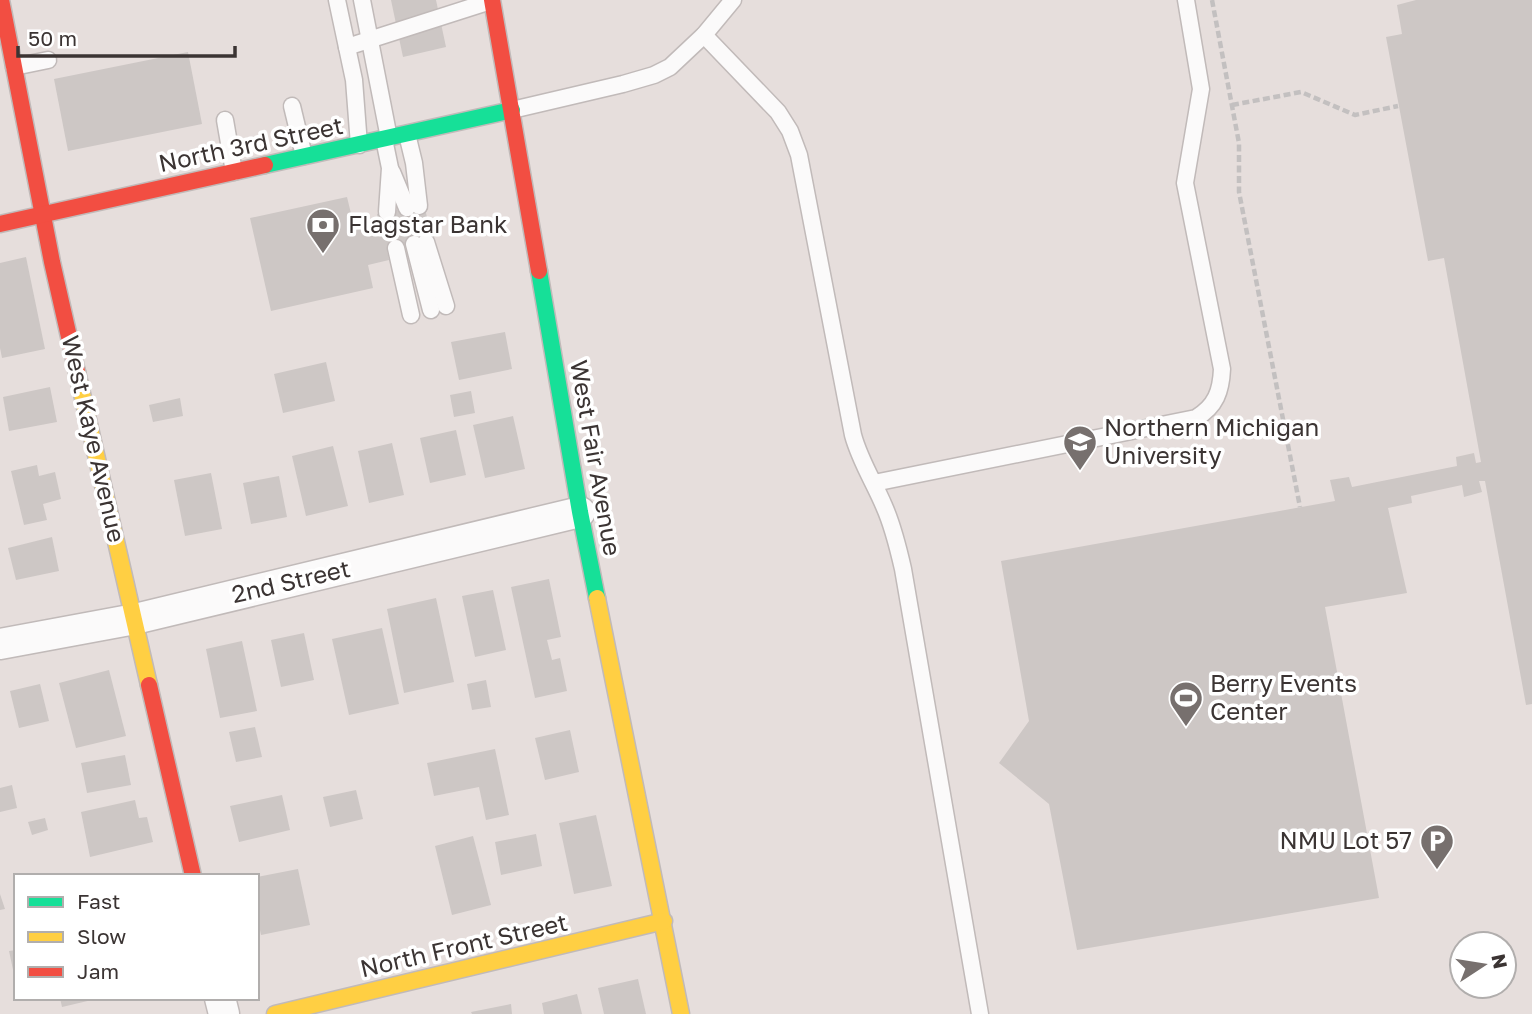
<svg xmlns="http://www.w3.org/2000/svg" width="1532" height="1014" font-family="'Golos Text',sans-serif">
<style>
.building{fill:#cdc7c5}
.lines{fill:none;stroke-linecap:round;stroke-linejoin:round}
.lane-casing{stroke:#c1bab9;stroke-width:19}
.street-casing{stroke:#c1bab9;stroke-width:33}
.fast-casing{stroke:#c1bab9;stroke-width:19}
.slow-casing{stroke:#c1bab9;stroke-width:19}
.jam-casing{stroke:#c1bab9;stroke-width:19}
.path{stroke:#c3c0c0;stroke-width:4.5;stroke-dasharray:7 3.5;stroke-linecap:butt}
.lane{stroke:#fbfafa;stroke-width:16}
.street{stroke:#fbfafa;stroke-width:30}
.fast{stroke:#16e098;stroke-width:16}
.slow{stroke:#ffcf43;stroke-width:16}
.jam{stroke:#f24e42;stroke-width:16}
.labels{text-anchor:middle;stroke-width:7;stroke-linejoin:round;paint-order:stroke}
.street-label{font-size:24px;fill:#3b3433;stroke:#fff}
.poi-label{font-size:24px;fill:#3b3433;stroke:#fff;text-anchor:start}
</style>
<rect width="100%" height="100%" fill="#e6dedc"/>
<g class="building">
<polygon points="391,0 436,0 446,47 403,57"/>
<polygon points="1416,0 1532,0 1532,704 1526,705 1485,481 1479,481 1482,492 1464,497 1462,485 1411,496 1412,503 1388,508 1407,593 1325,607 1379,898 1077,950 1049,804 999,763 1029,721 1001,561 1335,501 1330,480 1349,477 1352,487 1457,466 1456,457 1474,453 1476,463 1481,462 1444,258 1428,261 1386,37 1402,34 1397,5"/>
<polygon points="188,52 202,124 68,151 54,79"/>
<polygon points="347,197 355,230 379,225 377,214 424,204 432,240 387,250 389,260 368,265 373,288 271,311 250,218"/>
<polygon points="26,257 45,349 2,358 0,348 0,263"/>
<polygon points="505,332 512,369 459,380 451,342"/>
<polygon points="326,362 335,401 283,413 274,374"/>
<polygon points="50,387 57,422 9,431 3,397"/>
<polygon points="471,391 475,413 454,417 450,395"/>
<polygon points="180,398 183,416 153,422 149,405"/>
<polygon points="513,416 525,469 485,478 473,425"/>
<polygon points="456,430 466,475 430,483 420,438"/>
<polygon points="392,443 404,495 369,503 358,451"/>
<polygon points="333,446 348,506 306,516 292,456"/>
<polygon points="37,465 39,476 55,472 61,499 43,504 47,520 24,525 11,471"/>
<polygon points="211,473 222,529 185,536 174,480"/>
<polygon points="279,476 287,517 251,524 243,483"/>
<polygon points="52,537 59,571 16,580 8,548"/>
<polygon points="549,579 561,637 547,640 552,660 560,658 567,691 535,698 511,587"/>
<polygon points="493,590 506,650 475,657 462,596"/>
<polygon points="436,598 454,682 404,693 387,609"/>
<polygon points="382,628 399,704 349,715 332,639"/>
<polygon points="304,633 314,680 281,687 271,640"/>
<polygon points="242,641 257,711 220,718 206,649"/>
<polygon points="109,670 126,736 76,748 59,683"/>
<polygon points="486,680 491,707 472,710 467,684"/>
<polygon points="40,684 49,721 19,728 10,691"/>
<polygon points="255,727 262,757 236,762 229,732"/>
<polygon points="570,730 579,772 545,780 535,738"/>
<polygon points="495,749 509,815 486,820 479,787 434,796 427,763"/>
<polygon points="125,755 131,785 87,793 81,763"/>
<polygon points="12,785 17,808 0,812 0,788"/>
<polygon points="356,790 363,819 330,827 323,797"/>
<polygon points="282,795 290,830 239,842 230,806"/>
<polygon points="135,800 139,818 147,817 153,842 90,857 81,812"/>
<polygon points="596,815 612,886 574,894 559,823"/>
<polygon points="45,818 48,830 32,835 28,822"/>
<polygon points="536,834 542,866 501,875 495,842"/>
<polygon points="473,836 491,905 452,915 435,846"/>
<polygon points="298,869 310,925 261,935 257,916 257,877"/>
<polygon points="0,894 5,909 0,910"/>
<polygon points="16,950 16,979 15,979 9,951"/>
<polygon points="638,979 646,1014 604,1014 598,988"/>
<polygon points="577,994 582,1014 544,1014 542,1003"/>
<polygon points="60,998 96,998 96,999 62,1007"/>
<polygon points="511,1004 512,1014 472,1014 471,1012"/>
</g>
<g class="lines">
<g class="lane-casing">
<g id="lane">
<polyline points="337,0 354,80 359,145"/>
<polyline points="362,0 389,138"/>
<path d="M704,35L778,112L790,131L799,155L853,435C860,461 874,482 884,506C893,526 898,547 903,569L980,1014"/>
<polyline points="347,47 491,1"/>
<polyline points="14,67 48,60"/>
<polyline points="292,106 304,156"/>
<polyline points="512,110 623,84 654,75 670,67 704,35 733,0"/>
<polyline points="225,120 234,172"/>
<polyline points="407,134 414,163 419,206"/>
<polyline points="384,139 390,168 387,212"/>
<polyline points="392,172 407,208"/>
<polyline points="426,242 446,306"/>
<polyline points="414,244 431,310"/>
<polyline points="396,248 411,315"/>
<path d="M874,483L1196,418C1216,406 1221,391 1222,369L1185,183L1201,89L1186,0"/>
</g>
</g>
<g class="street-casing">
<g id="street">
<polyline points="0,644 135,619 580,512"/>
<polyline points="220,998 224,1014"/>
</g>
</g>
<g class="fast-casing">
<g id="fast">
<polyline points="265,165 512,110"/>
<polyline points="539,271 580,512 597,598"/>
</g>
</g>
<g class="slow-casing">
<g id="slow">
<polyline points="77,372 149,685"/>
<polyline points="597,598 681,1014"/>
<polyline points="275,1014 664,921"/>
</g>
</g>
<g class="jam-casing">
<g id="jam">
<polyline points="1,0 52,262 77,372"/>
<polyline points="492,0 539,271"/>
<polyline points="0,224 265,165"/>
<polyline points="149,685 193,876"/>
</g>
</g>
<g class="path">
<polyline points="1212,0 1239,143 1239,192 1300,507"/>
<polyline points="1232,105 1301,92 1355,115 1398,106"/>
</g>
<use href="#lane" class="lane"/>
<use href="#street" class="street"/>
<use href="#fast" class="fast"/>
<use href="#slow" class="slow"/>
<use href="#jam" class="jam"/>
</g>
<defs>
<g id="bank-pin" transform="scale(1.75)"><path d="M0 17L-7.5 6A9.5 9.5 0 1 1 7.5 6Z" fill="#77706e" stroke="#fff"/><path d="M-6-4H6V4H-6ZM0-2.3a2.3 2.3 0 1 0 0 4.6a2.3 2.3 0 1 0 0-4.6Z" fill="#fff"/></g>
<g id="university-pin" transform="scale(1.75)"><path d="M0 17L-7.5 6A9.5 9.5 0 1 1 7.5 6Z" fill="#77706e" stroke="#fff"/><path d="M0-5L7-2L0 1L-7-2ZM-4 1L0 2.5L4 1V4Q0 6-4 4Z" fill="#fff"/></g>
<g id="stadium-pin" transform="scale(1.75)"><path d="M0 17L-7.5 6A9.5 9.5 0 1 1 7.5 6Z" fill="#77706e" stroke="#fff"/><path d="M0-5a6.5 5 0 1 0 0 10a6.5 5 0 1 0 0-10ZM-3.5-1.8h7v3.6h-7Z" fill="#fff"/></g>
<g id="parking-pin" transform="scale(1.75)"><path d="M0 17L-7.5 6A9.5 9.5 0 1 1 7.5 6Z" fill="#77706e" stroke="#fff"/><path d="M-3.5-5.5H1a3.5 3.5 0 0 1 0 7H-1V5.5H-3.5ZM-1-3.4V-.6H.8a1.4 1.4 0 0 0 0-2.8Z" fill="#fff"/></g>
</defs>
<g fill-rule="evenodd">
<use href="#bank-pin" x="323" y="225"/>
<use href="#university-pin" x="1080" y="442"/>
<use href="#stadium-pin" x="1186" y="698"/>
<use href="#parking-pin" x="1437" y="841"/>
</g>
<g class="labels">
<g class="street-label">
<text transform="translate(251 145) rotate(-12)" y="8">North 3rd Street</text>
<text transform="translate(93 439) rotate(77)" y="8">West Kaye Avenue</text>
<text transform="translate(595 458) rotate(80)" y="8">West Fair Avenue</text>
<text transform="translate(291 582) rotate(-13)" y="8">2nd Street</text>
<text transform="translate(464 946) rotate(-13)" y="8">North Front Street</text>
</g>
<g class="poi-label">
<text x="348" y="233">Flagstar Bank</text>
<text x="1104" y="436">Northern Michigan<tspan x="1104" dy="28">University</tspan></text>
<text x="1210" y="692">Berry Events<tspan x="1210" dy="28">Center</tspan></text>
<text x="1412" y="849" text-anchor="end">NMU Lot 57</text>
</g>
</g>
<rect x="14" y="874" width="245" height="126" fill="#ffffff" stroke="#b1aead" stroke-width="2"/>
<rect x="28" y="897" width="35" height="10" fill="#16e098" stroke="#b1aead" stroke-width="2"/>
<text x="77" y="909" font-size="21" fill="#3b3433">Fast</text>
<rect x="28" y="932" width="35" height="10" fill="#ffcf43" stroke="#b1aead" stroke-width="2"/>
<text x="77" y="944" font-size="21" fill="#3b3433">Slow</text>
<rect x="28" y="967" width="35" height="10" fill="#f24e42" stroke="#b1aead" stroke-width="2"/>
<text x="77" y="979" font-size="21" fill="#3b3433">Jam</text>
<g transform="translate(1483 965) rotate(78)"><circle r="33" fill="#ffffff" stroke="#b1aead" stroke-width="2"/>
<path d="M0-5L12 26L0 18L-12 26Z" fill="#77706e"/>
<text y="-10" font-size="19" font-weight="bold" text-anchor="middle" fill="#3b3433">N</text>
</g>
<path d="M18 46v10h217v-10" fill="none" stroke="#3b3433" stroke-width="3.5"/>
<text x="28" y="46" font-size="21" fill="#3b3433" stroke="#ffffff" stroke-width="5" paint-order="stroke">50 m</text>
</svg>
